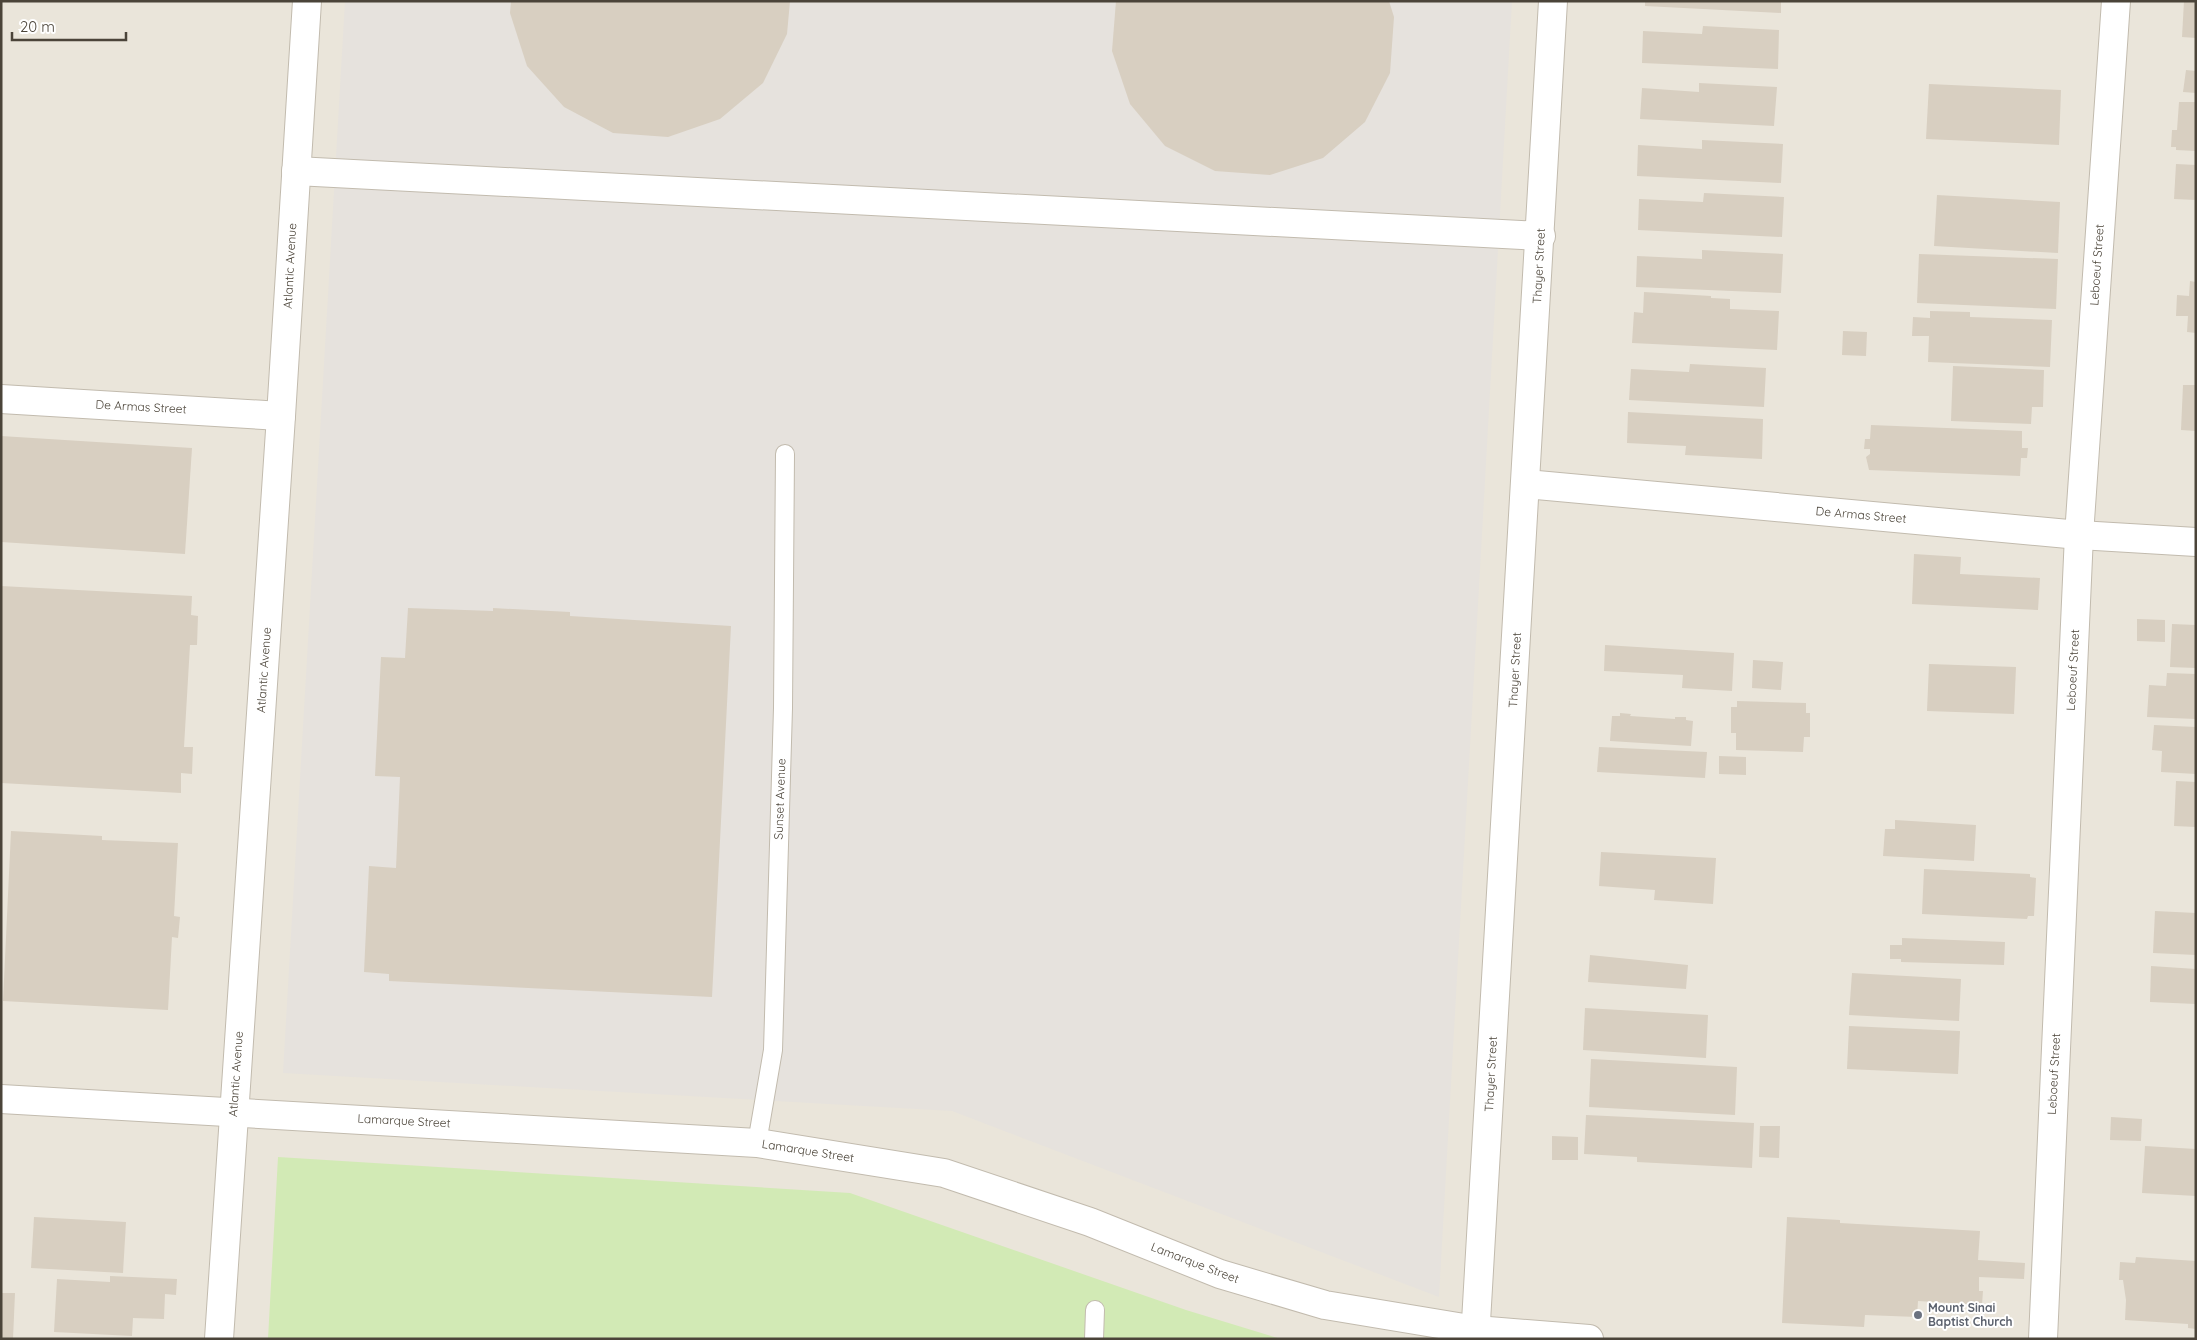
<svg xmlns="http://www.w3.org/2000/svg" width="2197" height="1340" font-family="Quicksand,sans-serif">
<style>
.residential{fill:#eae5da}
.industrial{fill:#e6e2dd}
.green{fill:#d2eab5}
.building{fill:#d8cfc1}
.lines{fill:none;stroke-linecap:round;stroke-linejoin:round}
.service-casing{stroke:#c2bbae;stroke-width:20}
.minor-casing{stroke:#c2bbae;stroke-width:30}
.tertiary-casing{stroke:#c2bbae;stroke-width:30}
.service{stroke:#fff;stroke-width:18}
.minor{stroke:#fff;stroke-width:28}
.tertiary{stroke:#fff;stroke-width:28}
.worship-dot{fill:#6b7280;stroke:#fff;stroke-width:2}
.labels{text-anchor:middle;stroke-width:4;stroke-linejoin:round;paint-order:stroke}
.street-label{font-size:12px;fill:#4b4439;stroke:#fff}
.worship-label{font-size:12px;font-weight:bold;fill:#5b616d;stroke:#fff;text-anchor:start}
</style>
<rect width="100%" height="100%" fill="#f6f3ec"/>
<rect class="residential" x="1" y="1" width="2195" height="1338"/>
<polygon class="industrial" points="345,1 1512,1 1439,1297 952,1111 283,1073"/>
<polygon class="green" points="278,1157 850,1193 1186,1310 1281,1339 268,1339"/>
<g class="building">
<polygon points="511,1 790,1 787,34 763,83 720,119 668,137 613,133 564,107 527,66 510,13"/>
<polygon points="1116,1 1389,1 1394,17 1390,73 1365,122 1323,158 1270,175 1215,171 1165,146 1130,104 1112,51"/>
<polygon points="1645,1 1781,1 1781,13 1645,6"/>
<polygon points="2184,1 2196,1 2196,38 2182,37"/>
<polygon points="1703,26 1779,30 1778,69 1642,63 1643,31 1702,34"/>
<polygon points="2186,70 2196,71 2196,93 2183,92"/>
<polygon points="1699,83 1777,87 1774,126 1640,119 1642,88 1699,92"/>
<polygon points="1929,84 2061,90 2059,145 1926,139"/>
<polygon points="2179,102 2196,102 2196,151 2176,150 2176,147 2171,147 2172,130 2177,130"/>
<polygon points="1702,140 1783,144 1781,183 1637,176 1638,145 1702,149"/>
<polygon points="2176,164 2196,165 2196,200 2174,199"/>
<polygon points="1704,193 1784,197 1782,237 1638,230 1639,199 1703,202"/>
<polygon points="1937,195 2060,202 2058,253 1934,246"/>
<polygon points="1702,250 1783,254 1781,293 1636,287 1637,256 1702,259"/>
<polygon points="1919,254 2058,259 2056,309 1917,303"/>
<polygon points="2190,281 2196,282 2196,333 2187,332 2188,316 2176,316 2177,295 2189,296"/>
<polygon points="1644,292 1711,296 1711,298 1730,299 1730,309 1779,311 1777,350 1632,343 1634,312 1643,313"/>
<polygon points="1930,311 1970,312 1970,317 2052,320 2050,367 1928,362 1929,336 1912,336 1913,317 1930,318"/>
<polygon points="1843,331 1867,332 1866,356 1842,355"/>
<polygon points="1690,364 1766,368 1764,407 1629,400 1631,369 1689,372"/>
<polygon points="1953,366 2044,370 2043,407 2032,407 2031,424 1951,421"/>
<polygon points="2183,385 2196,385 2196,431 2181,430"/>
<polygon points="1628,412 1763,419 1762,459 1685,455 1686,446 1627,443"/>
<polygon points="1871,425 2022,431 2022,448 2028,448 2027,458 2021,458 2020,476 1869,470 1866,457 1870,454 1870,449 1864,449 1865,439 1870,439"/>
<polygon points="1,436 192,448 185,554 1,542"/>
<polygon points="1914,554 1961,557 1960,574 2040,578 2038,610 1912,604"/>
<polygon points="1,586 192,596 191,615 198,616 197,645 190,645 184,747 193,747 192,774 181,773 181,793 1,783"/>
<polygon points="408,608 493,611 493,608 570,612 570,616 731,626 712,997 389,981 389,974 364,972 369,866 396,868 400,777 375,776 381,657 405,658"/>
<polygon points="2137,619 2165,620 2165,642 2137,641"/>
<polygon points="2172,624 2196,625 2196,668 2170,667"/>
<polygon points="1605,645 1734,653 1732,691 1682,688 1683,675 1604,671"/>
<polygon points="1753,660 1783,662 1781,690 1752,688"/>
<polygon points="1929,664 2016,667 2014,714 1927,711"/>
<polygon points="2167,673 2196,674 2196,719 2147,717 2149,685 2166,686"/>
<polygon points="1737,701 1806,703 1806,713 1810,713 1810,737 1804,737 1803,752 1736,750 1736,733 1731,733 1731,707 1737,707"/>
<polygon points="1620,713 1631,714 1630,716 1675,719 1675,717 1686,717 1686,720 1693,721 1691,746 1610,741 1612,716 1620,716"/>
<polygon points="2154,725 2196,727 2196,774 2161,772 2162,751 2152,750"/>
<polygon points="1599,747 1707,752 1705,778 1597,772"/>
<polygon points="1719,756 1746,757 1746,775 1719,774"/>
<polygon points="2176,781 2196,782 2196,827 2174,826"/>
<polygon points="1895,820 1976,825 1974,861 1883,856 1885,829 1895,829"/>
<polygon points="11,831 102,836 102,840 178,843 174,916 180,917 178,938 172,937 168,1010 3,1001"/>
<polygon points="1601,852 1716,858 1713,904 1654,900 1655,890 1599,886"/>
<polygon points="1924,869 2030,874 2030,877 2036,878 2034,916 2028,916 2027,919 1922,914"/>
<polygon points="2155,911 2196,913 2196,955 2153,953"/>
<polygon points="1902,938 2005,942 2004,965 1901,962 1901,959 1890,959 1890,945 1902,945"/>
<polygon points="1590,955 1688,965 1686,989 1588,982"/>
<polygon points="2151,966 2196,969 2196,1004 2150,1002"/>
<polygon points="1852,973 1961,979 1959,1021 1849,1015"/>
<polygon points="1585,1008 1708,1015 1706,1058 1583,1050"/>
<polygon points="1849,1026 1960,1031 1958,1074 1847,1069"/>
<polygon points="1591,1059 1737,1067 1735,1115 1589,1107"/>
<polygon points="1586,1115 1754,1123 1752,1168 1637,1162 1637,1157 1584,1154"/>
<polygon points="2111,1117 2142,1119 2141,1141 2110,1140"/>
<polygon points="1760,1126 1780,1126 1779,1158 1759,1157"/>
<polygon points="1552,1136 1578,1137 1578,1160 1552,1160"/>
<polygon points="2145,1146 2196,1149 2196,1196 2142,1193"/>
<polygon points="34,1217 126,1222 123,1273 31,1268"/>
<polygon points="1787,1217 1840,1220 1840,1223 1980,1231 1978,1260 2025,1263 2024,1279 1979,1277 1979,1291 1983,1291 1982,1305 1918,1301 1917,1317 1865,1315 1864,1327 1782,1323"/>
<polygon points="2136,1257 2196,1261 2196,1329 2188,1328 2188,1324 2125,1320 2126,1300 2123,1280 2119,1280 2120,1262 2135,1263"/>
<polygon points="110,1276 177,1279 176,1295 165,1294 164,1319 133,1318 132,1336 54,1332 57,1279 110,1282"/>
<polygon points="1,1293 15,1293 13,1339 1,1339"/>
</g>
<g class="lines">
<g class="service-casing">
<g id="service">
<polyline points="757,1143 773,1050 783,708 785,454"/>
<polyline points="1094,1339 1095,1310"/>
</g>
</g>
<g class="minor-casing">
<g id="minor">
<polyline points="296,171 1541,236"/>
<polyline points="1,399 281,416"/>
<polyline points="1526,484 2079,535 2196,542"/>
<polyline points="219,1339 281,416 307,1"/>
<polyline points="1475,1339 1553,1"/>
<polyline points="2043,1339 2079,535 2116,1"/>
</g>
</g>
<g class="tertiary-casing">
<polyline id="tertiary" points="1,1099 757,1143 944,1173 1090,1222 1220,1274 1325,1305 1476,1330 1589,1339"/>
</g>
<use href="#service" class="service"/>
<use href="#minor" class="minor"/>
<use href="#tertiary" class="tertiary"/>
</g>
<circle class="worship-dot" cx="1918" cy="1315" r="5"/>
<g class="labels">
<g class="street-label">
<text transform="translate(2097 265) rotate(-86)" y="4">Leboeuf Street</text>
<text transform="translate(290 266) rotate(-87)" y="4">Atlantic Avenue</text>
<text transform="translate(1539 266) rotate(-87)" y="4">Thayer Street</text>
<text transform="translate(141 407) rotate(3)" y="4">De Armas Street</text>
<text transform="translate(1861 515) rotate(5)" y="4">De Armas Street</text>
<text transform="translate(264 670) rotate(-86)" y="4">Atlantic Avenue</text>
<text transform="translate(1515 670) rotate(-87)" y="4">Thayer Street</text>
<text transform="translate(2073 670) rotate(-87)" y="4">Leboeuf Street</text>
<text transform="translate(780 799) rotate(-88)" y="4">Sunset Avenue</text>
<text transform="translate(236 1074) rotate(-86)" y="4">Atlantic Avenue</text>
<text transform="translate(1491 1074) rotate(-87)" y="4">Thayer Street</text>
<text transform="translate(2054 1074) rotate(-87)" y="4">Leboeuf Street</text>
<text transform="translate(404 1121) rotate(3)" y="4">Lamarque Street</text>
<text transform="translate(808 1151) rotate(9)" y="4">Lamarque Street</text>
<text transform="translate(1195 1263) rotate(21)" y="4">Lamarque Street</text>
</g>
<g class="worship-label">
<text x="1928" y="1312">Mount Sinai<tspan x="1928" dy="14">Baptist Church</tspan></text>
</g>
</g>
<rect width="2197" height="1340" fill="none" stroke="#4b4439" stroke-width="5"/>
<path d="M12 32v8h114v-8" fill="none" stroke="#4b4439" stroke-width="2.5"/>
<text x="20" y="32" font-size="15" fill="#4b4439" stroke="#ffffff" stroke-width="4" paint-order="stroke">20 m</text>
</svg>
